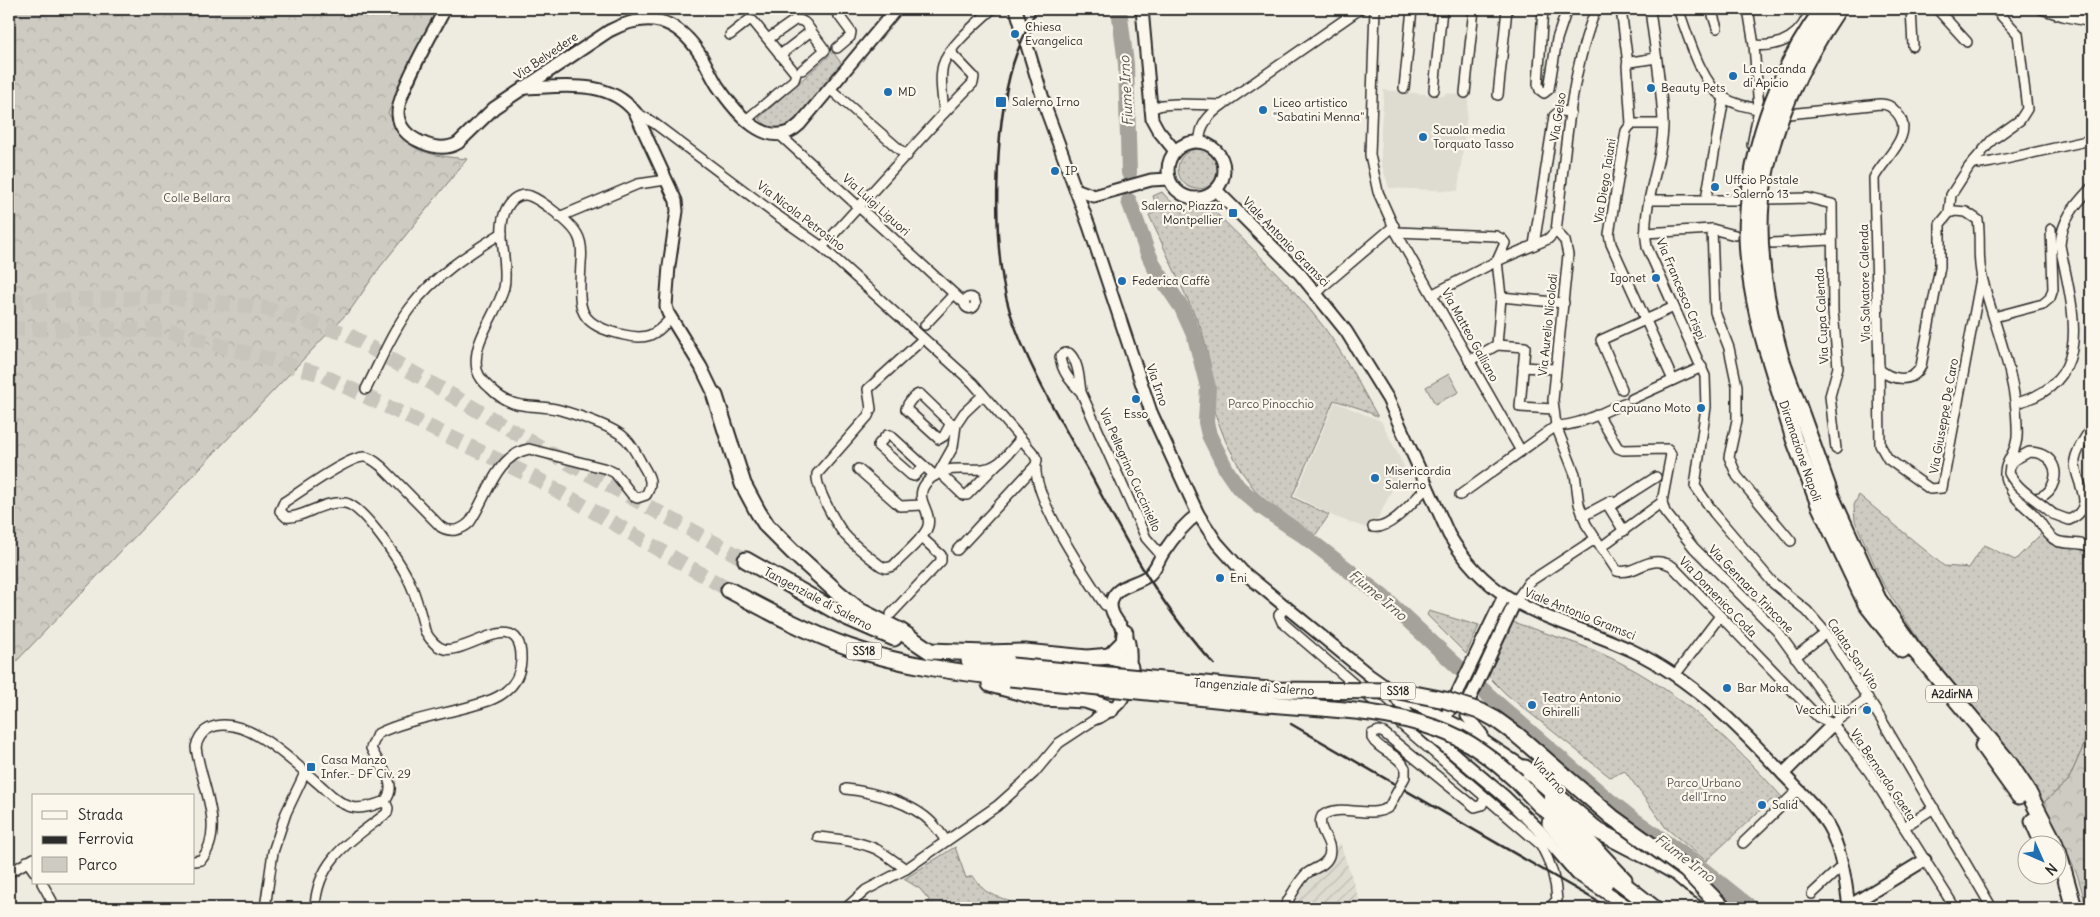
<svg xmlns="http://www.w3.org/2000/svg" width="2100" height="917" font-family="Delius,sans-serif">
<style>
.built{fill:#dedbd1}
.industrial{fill:url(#industrial-furrows)}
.green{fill:url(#green-dots);stroke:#7c7b76}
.forest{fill:url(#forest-crowns);stroke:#7c7b76}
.pitch{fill:#cecbc2;stroke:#7c7b76}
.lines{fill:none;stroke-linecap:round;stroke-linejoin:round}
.river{stroke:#a4a29a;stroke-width:16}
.highway-tunnel{stroke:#c7c5bc;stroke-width:15;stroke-dasharray:15 8;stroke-linecap:butt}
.street-casing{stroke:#2b2b2b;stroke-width:12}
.secondary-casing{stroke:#2b2b2b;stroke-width:15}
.highway-casing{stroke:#2b2b2b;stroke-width:19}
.street{stroke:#fbf7ec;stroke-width:9}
.secondary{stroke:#fbf7ec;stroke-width:11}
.highway{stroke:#fbf7ec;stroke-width:15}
.rail{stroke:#2b2b2b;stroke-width:2.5}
.street-bridge-casing{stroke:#2b2b2b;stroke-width:12;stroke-linecap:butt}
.highway-bridge-casing{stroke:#2b2b2b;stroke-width:19;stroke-linecap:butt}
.street-bridge{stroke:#fbf7ec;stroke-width:9}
.highway-bridge{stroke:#fbf7ec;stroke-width:15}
.poi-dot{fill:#1f6fb2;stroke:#fbf7ec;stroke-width:2}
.labels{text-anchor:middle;stroke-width:4.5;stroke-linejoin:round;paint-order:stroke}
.shield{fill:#fbf7ec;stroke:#696865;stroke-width:1}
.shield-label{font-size:11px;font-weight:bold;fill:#2b2b2b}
.poi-label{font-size:12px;fill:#2b2b2b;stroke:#fbf7ec;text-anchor:start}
.street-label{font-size:12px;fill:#2b2b2b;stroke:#fbf7ec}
.park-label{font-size:12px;fill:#545351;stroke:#fbf7ec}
.water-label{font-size:14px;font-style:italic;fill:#555552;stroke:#fbf7ec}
</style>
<defs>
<pattern id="industrial-furrows" width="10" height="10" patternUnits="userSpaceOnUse" patternTransform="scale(1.25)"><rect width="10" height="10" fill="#dedbd1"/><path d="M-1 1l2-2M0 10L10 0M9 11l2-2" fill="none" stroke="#bfbcb4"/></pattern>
<pattern id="green-dots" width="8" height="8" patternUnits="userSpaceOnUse" patternTransform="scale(1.25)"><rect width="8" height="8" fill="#cecbc2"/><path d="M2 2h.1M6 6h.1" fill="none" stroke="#b1aea7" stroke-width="1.8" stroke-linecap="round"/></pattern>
<pattern id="forest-crowns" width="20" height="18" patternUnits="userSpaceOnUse" patternTransform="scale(1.25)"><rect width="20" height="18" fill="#cecbc2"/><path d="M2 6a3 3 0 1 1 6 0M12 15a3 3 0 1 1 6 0" fill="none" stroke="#b1aea7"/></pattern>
</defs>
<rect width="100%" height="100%" fill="#eeebe0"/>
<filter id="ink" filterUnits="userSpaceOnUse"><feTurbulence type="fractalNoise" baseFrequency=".02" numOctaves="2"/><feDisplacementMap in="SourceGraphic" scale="10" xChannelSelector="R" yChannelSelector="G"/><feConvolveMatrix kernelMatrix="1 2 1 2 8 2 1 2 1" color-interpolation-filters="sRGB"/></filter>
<g filter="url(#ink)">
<g class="built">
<polygon points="1384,90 1444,96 1445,93 1469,96 1458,191 1389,188 1381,162 1381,129"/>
<polygon points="1335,402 1381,421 1404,466 1372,530 1335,517 1295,496"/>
</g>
<polygon class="industrial" points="1340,843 1362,908 1290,908 1298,887 1331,862"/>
<g class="green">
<path d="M833,52L842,64C829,80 809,110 794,123C783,132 767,129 759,118Z"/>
<circle cx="1198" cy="169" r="20"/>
<path d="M1162,192C1176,209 1188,212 1209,206C1248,245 1289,282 1323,326C1344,354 1360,386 1378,417L1362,409L1334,400L1292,497L1329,515L1314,537L1295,526L1257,493L1242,472L1226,442L1214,411L1210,364L1202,331L1149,215L1158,211L1153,196Z"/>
<polygon points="1859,495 1944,566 1969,568 1984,545 2015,560 2043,532 2050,544 2075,547 2091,554 2091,738 2088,736 2068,781 2043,803 2012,753 1920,642 1883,584 1855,521 1854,505"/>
<polygon points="1429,611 1479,626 1466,654 1427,615"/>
<path d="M1513,622C1546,634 1581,643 1613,659C1681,692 1731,741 1782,797L1775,804L1771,800L1706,861L1666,828L1625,771L1610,777L1506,694L1488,676Z"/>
<path d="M955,847L966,878L973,876C987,897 990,892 1010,902L1013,908H928L929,900L920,889L904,879Z"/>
</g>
<g class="forest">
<path d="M9,9H439L388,113C395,124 402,140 414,147C429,156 450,157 467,159L380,267L351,309L9,669Z"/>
<polygon points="2088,736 2091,738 2091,908 2087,908 2077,874 2043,803 2068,781"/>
</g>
<polygon class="pitch" points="1449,374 1459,392 1435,404 1426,387"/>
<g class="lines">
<g class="river">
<polyline points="1119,9 1126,64 1129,173"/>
<polyline points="1129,201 1147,251 1155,268 1182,308 1195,337 1208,387 1206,422 1209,435 1227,471 1238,487 1260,506 1304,536 1382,596 1499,705 1606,798 1630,817 1692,861 1751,908"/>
</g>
<g class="highway-tunnel">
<polyline points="9,302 169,297 264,308 347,334 552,454 746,560"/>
<polyline points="9,329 166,330 320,374 539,480 729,590"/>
</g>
<g class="street-casing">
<g id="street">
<polyline points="766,9 767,9"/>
<polyline points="834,9 851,32 850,37 837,48"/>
<polyline points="1375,9 1370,155 1378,192 1396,232 1521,451"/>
<polyline points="1543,9 1538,84 1540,90 1544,93 1549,89 1557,39 1567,9"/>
<polyline points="1621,9 1628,64"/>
<path d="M1650,9C1654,45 1662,86 1663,123C1663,165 1640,205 1647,247L1705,376L1706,407L1695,486L1714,513L1773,583L1807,611L1826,633L1881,719L1992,908"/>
<path d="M1678,9C1688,34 1700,82 1723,97C1735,105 1749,107 1763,110"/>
<polyline points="1711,9 1717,28"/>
<polyline points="1748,9 1754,45 1759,109 1752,145"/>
<polyline points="1911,9 1913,46"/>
<polyline points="1937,9 1967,42"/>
<polyline points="2041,9 2063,16 2091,22"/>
<polyline points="730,35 749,20 753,21 796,74 794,80 746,120"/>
<path d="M768,39L795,20C804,19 807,25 811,31L780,55"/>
<path d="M1754,45C1781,48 1803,35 1810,9"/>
<polyline points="1656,58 1631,62 1627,65 1631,124 1626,131 1609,234 1611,244 1673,380"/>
<polyline points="802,70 825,50 811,31"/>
<polyline points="1404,88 1412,9"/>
<polyline points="830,89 907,156"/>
<polyline points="1434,90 1442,9"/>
<polyline points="1465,93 1474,9"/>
<polyline points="1498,95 1507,9"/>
<polyline points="1150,109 1162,105 1176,104 1222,105 1360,9"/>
<path d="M635,112L654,123L775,214L822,247L973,383L1034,454L1037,460C1027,491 1087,578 1105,605L1111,606"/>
<polyline points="944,113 973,83 974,77 953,55 952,51"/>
<path d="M1789,114L1880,104C1888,104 1892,107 1897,113C1916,135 1884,158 1874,178L1879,369C1891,380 1913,384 1921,366L1940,267V224L1949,213L1955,211L1966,212L1978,220C1981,239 1977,259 1982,277C1994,326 2016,374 2017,425C2017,431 2018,437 2016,443C2014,455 2004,463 2005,475C2005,483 2012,489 2018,493C2054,516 2074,453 2029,452L2014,460L2010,466"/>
<polyline points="1631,124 1663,124"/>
<polyline points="780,135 962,301 965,301"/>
<path d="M1200,142C1199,125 1209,115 1222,105"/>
<polyline points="1973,162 1980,164 1992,162 2091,140"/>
<polyline points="1706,199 1724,98"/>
<polyline points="1769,199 1808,198 1832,204 1833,311 1838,367 1830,396 1836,449"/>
<polyline points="1649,200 1742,200 1744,189"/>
<polyline points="1949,213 1951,195 1969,167 1992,140 2020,120 2027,109 2018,34 1995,9"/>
<polyline points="559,217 638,184 666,180"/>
<polyline points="1712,229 1715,312 1729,348 1737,386 1737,420 1729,457 1737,476 1791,541"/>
<path d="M1556,231L1565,241L1568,255L1553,400L1556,426L1575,474L1579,504L1586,524L1617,571C1638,575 1647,553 1672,566L1818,717L1833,724L1870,773L1955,908"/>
<path d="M1556,231C1565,159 1569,76 1596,9"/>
<polyline points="1396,232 1496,236 1502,239 1505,243 1497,261"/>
<polyline points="1645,233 1712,229 1735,235"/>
<polyline points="1772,243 1831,240"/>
<polyline points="1534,245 1554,116 1560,111 1571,112"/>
<path d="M822,247L944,113C943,98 939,79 943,65C949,46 977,23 992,9"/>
<polyline points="1317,293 1327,283 1394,226"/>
<polyline points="1433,294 1497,261 1548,239 1556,231"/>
<polyline points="1501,297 1564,303"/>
<circle cx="970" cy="303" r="5.5"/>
<polyline points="1994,317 2043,304 2050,298 2053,289 2051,229"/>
<polyline points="925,325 954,294"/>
<path d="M923,339L868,389L871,409L868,416L817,474C815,487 836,524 845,535C855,546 869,557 881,566L886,568L893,566C902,556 925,538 928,526C932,510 913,499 926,483C949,457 976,478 997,464C1006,458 1014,446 1021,439"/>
<polyline points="1497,345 1525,347 1520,407 1553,409"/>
<polyline points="1469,361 1497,345 1501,297 1497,261"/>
<polyline points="1879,365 1880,445 1888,459 1930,489 1942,488 1981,278"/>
<polyline points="1523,367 1555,369"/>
<path d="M366,389C380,362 392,332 410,308C434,276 468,254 502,233"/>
<polyline points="1622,389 1601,340 1674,307"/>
<path d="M1081,392C1079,379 1079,362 1069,353H1065L1060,357C1062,372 1071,382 1081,392L1146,538L1161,555"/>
<polyline points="983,395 964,413 956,425 953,447 939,472 963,495 967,495 997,464"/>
<polyline points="1632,399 1702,367"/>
<path d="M2016,403C2099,382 2071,305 2060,245C2062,220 2074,206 2091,188"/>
<polyline points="1598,414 1618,448 1623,450 1668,449 1671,454 1662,502 1665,512 1694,548 1777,631 1840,718"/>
<path d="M951,423L944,436L939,439L906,409C908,402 914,395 920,394L948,421L956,425"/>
<path d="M1556,426C1579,426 1603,412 1624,403"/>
<polyline points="924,466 914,476 911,475 878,446 879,444 887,435 890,435 935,476"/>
<polyline points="858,469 900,506 923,505"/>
<path d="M2011,490C2018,504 2028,507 2037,518C2043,526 2048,537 2057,541C2068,545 2080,541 2091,547"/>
<polyline points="1460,495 1556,426"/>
<path d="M2053,514L2069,520C2100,506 2073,481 2075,460C2077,448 2086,437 2091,428"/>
<polyline points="1583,516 1611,501"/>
<path d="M1373,527C1390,531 1416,498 1427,487"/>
<polyline points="1624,531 1609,507 1656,477"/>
<polyline points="1601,547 1662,502"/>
<polyline points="957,550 1035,466"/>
<polyline points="1515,602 1529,582 1595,539"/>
<path d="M1287,606L1279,615L1282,622L1541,845C1551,863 1556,879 1557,900L1549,908"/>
<polyline points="891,614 941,561 941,555 921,537"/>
<polyline points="1795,657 1826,633"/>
<polyline points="1675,675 1720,616"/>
<polyline points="1836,721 1868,698"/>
<path d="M1405,768C1399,754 1379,751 1372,738V734L1379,731L1384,733L1475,807L1482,805L1485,797"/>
<path d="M846,789C873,792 913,803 932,823C937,828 942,835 946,841"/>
<polyline points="1904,827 1934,808"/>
<path d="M818,837C838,839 858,841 876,849C886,854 896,863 906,869"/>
<polyline points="1743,843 1798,790"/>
<polyline points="27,861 34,871"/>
<path d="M194,861L201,860C227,829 200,782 196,747C197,740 202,732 208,729C243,710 295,764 320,785C329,793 339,804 351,807C362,810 375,805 385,801C400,783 378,765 371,748L377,734C403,721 439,715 468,707C481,703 496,700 506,691C516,683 520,674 521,661C523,603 466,655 444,649C436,647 429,638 425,631C421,615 417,598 410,583C402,565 364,506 345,503C322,500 303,519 286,517L280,511L284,502C299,493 350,455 365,457C372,458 377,463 382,467L441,527C451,533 462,530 470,522C487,497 496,455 529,449L607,469L615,473L633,496L637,498L646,495C654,482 649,476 642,464C636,453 630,441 620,434C605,424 577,415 560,410C533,403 513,412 490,388C484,383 479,377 477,370C471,342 497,314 504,288C510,261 492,226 510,203C514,197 523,193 530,196C541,200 571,223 577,234C582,242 582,254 581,263C579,307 574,324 624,335C646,340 655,336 670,319"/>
<polyline points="9,873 34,858"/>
<polyline points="42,883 52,901 51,908"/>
<polyline points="1812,894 1842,866"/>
<polyline points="265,908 273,852 286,813 305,773"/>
<path d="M315,908C317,859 352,840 387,813L388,808L385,801"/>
<polyline points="846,908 866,890 906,869 997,806 1034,773 1059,743 1097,718"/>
<path d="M1284,908C1290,897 1296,885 1305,875C1312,868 1325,867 1329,856C1334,841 1315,829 1322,816C1340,802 1370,820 1389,807"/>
</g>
</g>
<g class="secondary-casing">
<g id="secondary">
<path d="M445,9C434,30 397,93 398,114C399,128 409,137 421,142C434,148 446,150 458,143L494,108L609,31C647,11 676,17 700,54C706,64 711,75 717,85C734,110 768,155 800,124L896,9"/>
<polyline points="1016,9 1047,112 1089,226 1151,412 1198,514 1217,543 1242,571 1369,675 1393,692 1470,732 1525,768 1530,774"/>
<polyline points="1142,9 1152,119 1158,130 1175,151"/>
<path d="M523,88C562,87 608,78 635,112L676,201L677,211L669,266L666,306L668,313L701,367L715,396"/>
<circle cx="1196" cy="170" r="28"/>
<polyline points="1075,189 1094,196 1151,180 1169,179"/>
<path d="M1216,190L1300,274L1346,331L1388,399L1449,535C1496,614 1558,616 1633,651C1692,679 1738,726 1782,773C1799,791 1820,809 1831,831C1842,855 1846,882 1849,908"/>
<polyline points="1395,696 1409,716 1504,796 1539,830 1577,874 1630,908"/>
<path d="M1097,718C1106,713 1118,707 1123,697C1130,685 1133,650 1127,637C1123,625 1107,614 1112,600C1116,585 1138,584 1149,575C1156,569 1158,561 1163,553C1173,538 1184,524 1198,514"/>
<polyline points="1442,725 1504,596"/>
<polyline points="1482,735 1467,716 1467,705 1515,602"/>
<polyline points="1783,774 1833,724"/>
<polyline points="1550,798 1626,879"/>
<polyline points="1849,906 1925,860"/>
</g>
</g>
<g class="highway-casing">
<g id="highway">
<polyline points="1781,358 1831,496 1878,599 1912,647 2009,763 2027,790 2055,844"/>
<polyline points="1770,360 1794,439 1820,507 1866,604 1902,650"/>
<polyline points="715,396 743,484 758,512 767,526 793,552 837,592 860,611 900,631 930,651 985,653 1025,652 1087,658 1110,656 1122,659 1130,667"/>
<polyline points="746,560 846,617 894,638"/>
<path d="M729,590C768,611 807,632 849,647C901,665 955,672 1010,678"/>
<polyline points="1110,656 1124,642 1125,633"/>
<polyline points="969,660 1012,666"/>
<polyline points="990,684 1041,698 1085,700 1111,709"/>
<polyline points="1983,746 2019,796"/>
<polyline points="1525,768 1598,831 1654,860 1677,873 1691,885 1715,900 1723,908"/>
<polyline points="1517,781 1540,805 1563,823 1600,866 1654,908"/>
<polyline points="2033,821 2043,844"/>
<polyline points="1550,823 1589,870 1605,883"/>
<polyline points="2058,851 2074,908"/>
</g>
</g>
<use href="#street" class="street"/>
<use href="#secondary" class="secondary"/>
<use href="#highway" class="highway"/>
<g class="rail">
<path d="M1037,9C1028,26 1019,45 1013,64C994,127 991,249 1010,312C1029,371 1065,427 1094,481C1128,546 1164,611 1214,664"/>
<polyline points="1291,724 1609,908"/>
</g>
<g class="street-bridge-casing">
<g id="street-bridge">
<path d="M2010,466L2009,473C2018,491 2038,500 2053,514"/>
<polyline points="1389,807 1405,777 1405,768"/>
</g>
</g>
<g class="highway-bridge-casing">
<g id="highway-bridge">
<path d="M1781,358C1769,316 1760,271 1760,227C1760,147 1794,74 1838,9"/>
<path d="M1770,360C1758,324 1748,275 1747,237C1747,157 1776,72 1823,9"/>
<polyline points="1012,666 1269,690 1399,691 1445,700 1482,712 1495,719 1517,735 1612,817 1686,870 1715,900"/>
<path d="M1010,678C1091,687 1173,695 1255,703C1315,709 1381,708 1438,729C1469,740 1493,759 1517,781"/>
</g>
</g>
<use href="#street-bridge" class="street-bridge"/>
<use href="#highway-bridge" class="highway-bridge"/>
</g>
</g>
<g class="poi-dot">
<circle cx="1015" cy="34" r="5"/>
<circle cx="1733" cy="76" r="5"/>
<circle cx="1651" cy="88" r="5"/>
<circle cx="888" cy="92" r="5"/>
<rect x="995" y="96" width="12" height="12" rx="2.5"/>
<circle cx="1263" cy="110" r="5"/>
<circle cx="1423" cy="137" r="5"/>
<circle cx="1055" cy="171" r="5"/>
<circle cx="1715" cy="187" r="5"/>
<rect x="1228" y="208" width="10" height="10" rx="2.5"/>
<circle cx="1656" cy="278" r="5"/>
<circle cx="1122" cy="281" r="5"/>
<circle cx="1136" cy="399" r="5"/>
<circle cx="1701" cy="408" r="5"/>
<circle cx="1375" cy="478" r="5"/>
<circle cx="1220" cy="578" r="5"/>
<circle cx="1727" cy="688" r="5"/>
<circle cx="1532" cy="705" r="5"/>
<circle cx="1867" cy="710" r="5"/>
<rect x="306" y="762" width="10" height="10" rx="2.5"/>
<circle cx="1762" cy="805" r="5"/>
</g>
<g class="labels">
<g class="shield">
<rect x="846.5" y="642.5" width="35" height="17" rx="4"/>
<rect x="1380.5" y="682.5" width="35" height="17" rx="4"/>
<rect x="1926" y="685.5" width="52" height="17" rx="4"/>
</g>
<g class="shield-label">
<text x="864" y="655">SS18</text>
<text x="1398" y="695">SS18</text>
<text x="1952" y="698">A2dirNA</text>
</g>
<g class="poi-label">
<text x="1025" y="31">Chiesa<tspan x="1025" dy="14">Evangelica</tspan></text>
<text x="1743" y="73">La Locanda<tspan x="1743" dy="14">di Apicio</tspan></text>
<text x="1661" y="92">Beauty Pets</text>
<text x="898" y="96">MD</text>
<text x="1012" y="106">Salerno Irno</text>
<text x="1273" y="107">Liceo artistico<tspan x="1273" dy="14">"Sabatini Menna"</tspan></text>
<text x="1433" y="134">Scuola media<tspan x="1433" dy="14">Torquato Tasso</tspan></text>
<text x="1065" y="175">IP</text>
<text x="1725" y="184">Uffcio Postale<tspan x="1725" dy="14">- Salerno 13</tspan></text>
<text x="1223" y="210" text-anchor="end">Salerno, Piazza<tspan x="1223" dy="14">Montpellier</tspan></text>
<text x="1646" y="282" text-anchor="end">Igonet</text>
<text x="1132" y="285">Federica Caffè</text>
<text x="1691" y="412" text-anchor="end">Capuano Moto</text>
<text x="1136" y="418" text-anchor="middle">Esso</text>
<text x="1385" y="475">Misericordia<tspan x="1385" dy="14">Salerno</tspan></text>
<text x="1230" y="582">Eni</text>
<text x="1737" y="692">Bar Moka</text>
<text x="1542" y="702">Teatro Antonio<tspan x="1542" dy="14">Ghirelli</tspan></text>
<text x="1857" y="714" text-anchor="end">Vecchi Libri</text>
<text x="321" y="764">Casa Manzo<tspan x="321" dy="14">Infer.- DF Civ. 29</tspan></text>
<text x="1772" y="809">Salid</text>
</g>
<g class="street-label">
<text transform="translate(546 56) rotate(-34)" y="4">Via Belvedere</text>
<text transform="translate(1558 117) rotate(-81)" y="4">Via Gelso</text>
<text transform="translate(1605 181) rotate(-81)" y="4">Via Diego Taiani</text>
<text transform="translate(876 205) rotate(42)" y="4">Via Luigi Liguori</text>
<text transform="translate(801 216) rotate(37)" y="4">Via Nicola Petrosino</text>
<text transform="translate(1286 242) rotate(46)" y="4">Viale Antonio Gramsci</text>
<text transform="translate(1865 283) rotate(-91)" y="4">Via Salvatore Calenda</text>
<text transform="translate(1681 289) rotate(67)" y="4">Via Francesco Crispi</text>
<text transform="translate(1822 316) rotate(-93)" y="4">Via Cupa Calenda</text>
<text transform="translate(1548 325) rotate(-84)" y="4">Via Aurelio Nicolodi</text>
<text transform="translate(1470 335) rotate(61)" y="4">Via Matteo Galliano</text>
<text transform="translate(1157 385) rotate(71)" y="4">Via Irno</text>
<text transform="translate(1944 416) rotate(-80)" y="4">Via Giuseppe De Caro</text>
<text transform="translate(1800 451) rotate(71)" y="4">Diramazione Napoli</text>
<text transform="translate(1130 470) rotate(66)" y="4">Via Pellegrino Cucciniello</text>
<text transform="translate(1751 589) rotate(46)" y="4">Via Gennaro Trincone</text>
<text transform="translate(1718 597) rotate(46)" y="4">Via Domenico Coda</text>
<text transform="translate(818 599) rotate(28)" y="4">Tangenziale di Salerno</text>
<text transform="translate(1580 614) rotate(22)" y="4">Viale Antonio Gramsci</text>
<text transform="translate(1853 654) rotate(56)" y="4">Calata San Vito</text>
<text transform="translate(1254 687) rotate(4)" y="4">Tangenziale di Salerno</text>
<text transform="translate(1883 775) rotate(56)" y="4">Via Bernardo Gaeta</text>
<text transform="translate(1549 776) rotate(48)" y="4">Via Irno</text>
</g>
<g class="park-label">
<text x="197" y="202">Colle Bellara</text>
<text x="1271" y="408">Parco Pinocchio</text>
<text x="1704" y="787">Parco Urbano<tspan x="1704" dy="14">dell'Irno</tspan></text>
</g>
<g class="water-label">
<text transform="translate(1126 91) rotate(-93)" y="5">Fiume Irno</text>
<text transform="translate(1378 595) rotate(40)" y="5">Fiume Irno</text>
<text transform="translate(1685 858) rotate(37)" y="5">Fiume Irno</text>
</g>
</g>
<rect width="2100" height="917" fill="none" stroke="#fbf7ec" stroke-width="30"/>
<rect x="15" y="15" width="2070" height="887" fill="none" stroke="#2b2b2b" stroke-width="2" filter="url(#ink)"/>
<rect x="32" y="794" width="162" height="90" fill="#fbf7ec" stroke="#a8a59f"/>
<rect x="42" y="811" width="25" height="8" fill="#fbf7ec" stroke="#a8a59f"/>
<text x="78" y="820" font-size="15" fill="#2b2b2b">Strada</text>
<rect x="42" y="836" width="25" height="8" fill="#2b2b2b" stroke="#a8a59f"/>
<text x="78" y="844" font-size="15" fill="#2b2b2b">Ferrovia</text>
<rect x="42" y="857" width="25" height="15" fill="#cecbc2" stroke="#a8a59f"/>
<text x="78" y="870" font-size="15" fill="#2b2b2b">Parco</text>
<g transform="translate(2042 860) rotate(135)"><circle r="24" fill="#fbf7ec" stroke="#a8a59f"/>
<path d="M0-4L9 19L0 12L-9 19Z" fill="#1f6fb2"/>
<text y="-8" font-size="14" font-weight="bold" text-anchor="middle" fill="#2b2b2b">N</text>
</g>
</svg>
